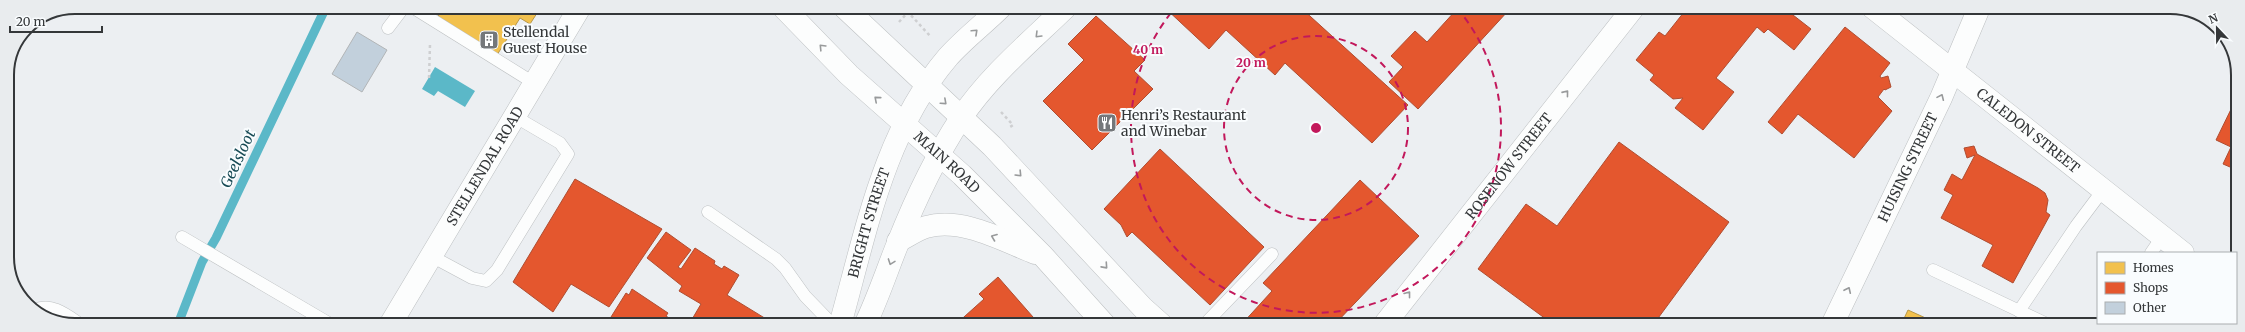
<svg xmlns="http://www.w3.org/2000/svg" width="2245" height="332" font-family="Merriweather,serif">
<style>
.water{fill:#5bb8c8}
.homes{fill:#f2c14e;stroke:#b99848}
.shops{fill:#e4572e;stroke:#af4d31}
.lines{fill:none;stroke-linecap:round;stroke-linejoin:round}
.stream{stroke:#5bb8c8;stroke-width:9}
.building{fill:#c2d0dc;stroke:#b2b5b7}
.service-casing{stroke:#bdc0c2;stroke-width:13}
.minor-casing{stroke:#bdc0c2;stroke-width:23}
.tertiary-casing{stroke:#bdc0c2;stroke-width:23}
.secondary-casing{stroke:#bdc0c2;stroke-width:23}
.path{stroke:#cecfd1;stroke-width:2.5;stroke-dasharray:3 3;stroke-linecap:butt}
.service{stroke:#fcfdfd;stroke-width:12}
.minor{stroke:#fcfdfd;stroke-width:22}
.tertiary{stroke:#fcfdfd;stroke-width:22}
.secondary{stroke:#fcfdfd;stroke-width:22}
.oneway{stroke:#989a9b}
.ring{fill:none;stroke:#c2185b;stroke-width:2;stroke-dasharray:7 5}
.labels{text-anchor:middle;stroke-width:4;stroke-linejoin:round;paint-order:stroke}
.poi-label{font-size:14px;fill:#343739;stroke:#f9fcfe;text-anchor:start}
.street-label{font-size:14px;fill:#343739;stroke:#f9fcfe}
.water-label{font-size:15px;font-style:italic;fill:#184b55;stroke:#f9fcfe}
.rim{fill:none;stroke:#343739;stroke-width:2}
.centre{fill:#c2185b;stroke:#f9fcfe;stroke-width:2}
.ring-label{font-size:12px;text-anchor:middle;font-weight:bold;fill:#c2185b;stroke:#f9fcfe;stroke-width:4;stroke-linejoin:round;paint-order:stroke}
</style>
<rect width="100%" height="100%" fill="#eceff2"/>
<polygon class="water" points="435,67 475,91 465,107 438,91 434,96 422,89"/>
<g class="homes">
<polygon points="444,7 541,7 530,24 520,18 497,55 437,18"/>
<polygon points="1908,310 1941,325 1901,325"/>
</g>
<g class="shops">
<polygon points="1164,7 1300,7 1408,105 1372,143 1285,63 1275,75 1226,30 1209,49"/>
<polygon points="1455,7 1504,7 1508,11 1418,109 1389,82 1403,67 1391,56 1415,31 1427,42 1457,9"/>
<polygon points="1688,7 1778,7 1782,11 1784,8 1811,29 1794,50 1768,29 1764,33 1757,27 1716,78 1734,92 1703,130 1675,108 1683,98 1673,99 1650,80 1654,75 1636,60 1659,32 1665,36"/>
<polygon points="1096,16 1145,60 1134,71 1153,89 1092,150 1043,101 1084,60 1068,44"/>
<polygon points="1845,27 1890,63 1880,76 1881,78 1888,76 1891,87 1885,90 1884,89 1878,97 1892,111 1854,158 1798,114 1782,134 1768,122"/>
<polygon points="2237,97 2237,170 2223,164 2231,147 2216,140"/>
<polygon points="1619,142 1729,222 1653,325 1554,325 1478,269 1526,204 1557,226"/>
<polygon points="1974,146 1977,154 2038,188 2045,193 2048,200 2046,212 2050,215 2013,283 1982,266 1993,245 1941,218 1953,195 1944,190 1952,174 1962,180 1975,155 1967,158 1964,148"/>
<polygon points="1160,149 1264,247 1210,305 1132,232 1127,237 1121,225 1104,209"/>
<polygon points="575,179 662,229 609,307 571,284 553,312 513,282"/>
<polygon points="1360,180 1419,236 1334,325 1241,325 1272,291 1263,283"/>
<polygon points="666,232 691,250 678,267 681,269 695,248 715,261 714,264 722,269 724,266 739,275 727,295 776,325 697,325 691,321 701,304 679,291 682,286 647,258"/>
<polygon points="998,277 1040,325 955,325 984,299 979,294"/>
<polygon points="632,289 668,313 666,316 675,322 673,325 606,325 626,293 629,295"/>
<polygon points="2132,323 2176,323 2170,325 2131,325"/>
</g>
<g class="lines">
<polyline class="stream" points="178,324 202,262 216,238 326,7"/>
</g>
<polygon class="building" points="357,32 387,50 362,92 332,74"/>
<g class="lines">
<g class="service-casing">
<g id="service">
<polyline points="412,7 534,83"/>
<polyline points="388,28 404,7"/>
<polyline points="708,212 776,259 785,268 805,296 833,325"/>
<polyline points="182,237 332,325"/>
<polyline points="2151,253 2162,237"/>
<polyline points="431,256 472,278 486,281 497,270 568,154 560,143 514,116"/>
<polyline points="1933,270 2049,325"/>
<path d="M35,310C51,302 67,315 80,324"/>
<polyline points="2019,311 2076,226 2103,190"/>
<polyline points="1204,325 1272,254"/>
<polyline points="2097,325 2099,323"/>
</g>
</g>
<g class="minor-casing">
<g id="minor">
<path id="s1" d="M1872,7L2183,253"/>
<path id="s2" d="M390,325L580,7"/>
<path id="s3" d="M1384,325L1634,7"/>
<path id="s4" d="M1832,325L1941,98L1979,8"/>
</g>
</g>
<g class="tertiary-casing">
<g id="tertiary">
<path id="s5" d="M840,325C866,232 884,132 948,57C964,39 984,24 1001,7"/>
<path d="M865,325C878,298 887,270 898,243C915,200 936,156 961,118C989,76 1030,42 1066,7"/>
</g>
</g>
<g class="secondary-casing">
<g id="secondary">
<path id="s6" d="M783,7L849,75L962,175L1043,256L1105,325"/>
<polyline points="844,7 992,146 1143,308 1162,325"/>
<path d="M898,241C907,237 916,230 926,227C962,217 1002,240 1035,253"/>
</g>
</g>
<g class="path">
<polyline points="899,22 908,12 931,37"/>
<polyline points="429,78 430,44"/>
<polyline points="1001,112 1013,125 1010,127"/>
</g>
<use href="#service" class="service"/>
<use href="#minor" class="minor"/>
<use href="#tertiary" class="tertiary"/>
<use href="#secondary" class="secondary"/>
</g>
<defs><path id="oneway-chevron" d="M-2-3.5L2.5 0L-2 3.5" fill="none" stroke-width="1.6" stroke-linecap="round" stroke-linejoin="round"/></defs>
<g class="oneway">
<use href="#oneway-chevron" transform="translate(975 32) rotate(-43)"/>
<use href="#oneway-chevron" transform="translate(1038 35) rotate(135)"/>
<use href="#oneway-chevron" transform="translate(822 47) rotate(-134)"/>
<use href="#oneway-chevron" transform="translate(1566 93) rotate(-51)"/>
<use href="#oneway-chevron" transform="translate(1941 97) rotate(-66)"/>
<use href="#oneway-chevron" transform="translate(877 99) rotate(-139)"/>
<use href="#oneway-chevron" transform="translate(944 102) rotate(42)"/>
<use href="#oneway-chevron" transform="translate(1019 174) rotate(46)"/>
<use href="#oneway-chevron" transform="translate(994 237) rotate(-159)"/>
<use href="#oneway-chevron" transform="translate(891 262) rotate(110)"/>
<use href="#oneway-chevron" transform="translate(1105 266) rotate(48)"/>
<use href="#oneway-chevron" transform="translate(1848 290) rotate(-65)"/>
<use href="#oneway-chevron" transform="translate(1408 294) rotate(-52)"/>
</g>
<g class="ring">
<circle cx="1316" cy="128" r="92"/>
<path d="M1457 8A185 185 0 1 1 1175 8"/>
</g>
<defs>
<g id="building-square" transform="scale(1)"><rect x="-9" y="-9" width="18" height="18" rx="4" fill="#74777a" stroke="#f9fcfe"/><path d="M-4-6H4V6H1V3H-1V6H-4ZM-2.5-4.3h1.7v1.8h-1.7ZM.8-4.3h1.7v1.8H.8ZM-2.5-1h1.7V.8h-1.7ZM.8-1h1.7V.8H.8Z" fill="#fff"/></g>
<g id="restaurant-square" transform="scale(1)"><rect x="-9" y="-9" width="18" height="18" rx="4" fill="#74777a" stroke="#f9fcfe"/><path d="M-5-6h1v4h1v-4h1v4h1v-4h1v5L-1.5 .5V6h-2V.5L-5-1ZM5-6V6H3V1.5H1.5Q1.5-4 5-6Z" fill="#fff"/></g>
</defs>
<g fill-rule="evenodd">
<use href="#building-square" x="489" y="40"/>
<use href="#restaurant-square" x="1107" y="123"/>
</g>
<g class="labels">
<g class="poi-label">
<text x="503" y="37">Stellendal<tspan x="503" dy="16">Guest House</tspan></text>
<text x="1121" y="120">Henri’s Restaurant<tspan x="1121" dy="16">and Winebar</tspan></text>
</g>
<g class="street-label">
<text dy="5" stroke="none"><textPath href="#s1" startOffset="199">CALEDON STREET</textPath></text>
<text dy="5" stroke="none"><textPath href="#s6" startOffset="226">MAIN ROAD</textPath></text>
<text dy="5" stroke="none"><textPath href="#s2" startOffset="185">STELLENDAL ROAD</textPath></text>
<text dy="5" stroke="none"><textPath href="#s3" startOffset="202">ROSENOW STREET</textPath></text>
<text dy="5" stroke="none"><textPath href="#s4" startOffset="175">HUISING STREET</textPath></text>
<text dy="5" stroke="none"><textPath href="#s5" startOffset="106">BRIGHT STREET</textPath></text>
</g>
<g class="water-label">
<text transform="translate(238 159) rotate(-65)" y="5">Geelsloot</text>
</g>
</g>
<path d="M0 0H2245V332H0ZM75 14H2170A61 61 0 0 1 2231 75V257A61 61 0 0 1 2170 318H75A61 61 0 0 1 14 257V75A61 61 0 0 1 75 14Z" fill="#e9ecee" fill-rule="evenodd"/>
<path class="rim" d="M75 14H2170A61 61 0 0 1 2231 75V257A61 61 0 0 1 2170 318H75A61 61 0 0 1 14 257V75A61 61 0 0 1 75 14Z"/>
<circle cx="1316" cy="128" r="6" class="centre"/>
<g class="ring-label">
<text x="1148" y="54">40 m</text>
<text x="1251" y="67">20 m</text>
</g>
<rect x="2097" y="252" width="140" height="72" fill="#f9fcfe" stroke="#aaadaf"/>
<rect x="2105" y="262" width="20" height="12" fill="#f2c14e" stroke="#aaadaf"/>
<text x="2133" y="272" font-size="12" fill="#343739">Homes</text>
<rect x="2105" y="282" width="20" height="12" fill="#e4572e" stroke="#aaadaf"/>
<text x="2133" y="292" font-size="12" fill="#343739">Shops</text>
<rect x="2105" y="302" width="20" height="12" fill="#c2d0dc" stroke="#aaadaf"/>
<text x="2133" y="312" font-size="12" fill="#343739">Other</text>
<g transform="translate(2217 28) rotate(338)" stroke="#f9fcfe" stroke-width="3" paint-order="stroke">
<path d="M0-3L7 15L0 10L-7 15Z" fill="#343739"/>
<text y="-6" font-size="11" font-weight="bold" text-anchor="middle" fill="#343739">N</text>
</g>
<path d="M10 26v6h92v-6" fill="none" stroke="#343739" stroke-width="2"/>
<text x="16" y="26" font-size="12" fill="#343739" stroke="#f9fcfe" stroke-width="3" paint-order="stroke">20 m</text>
</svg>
